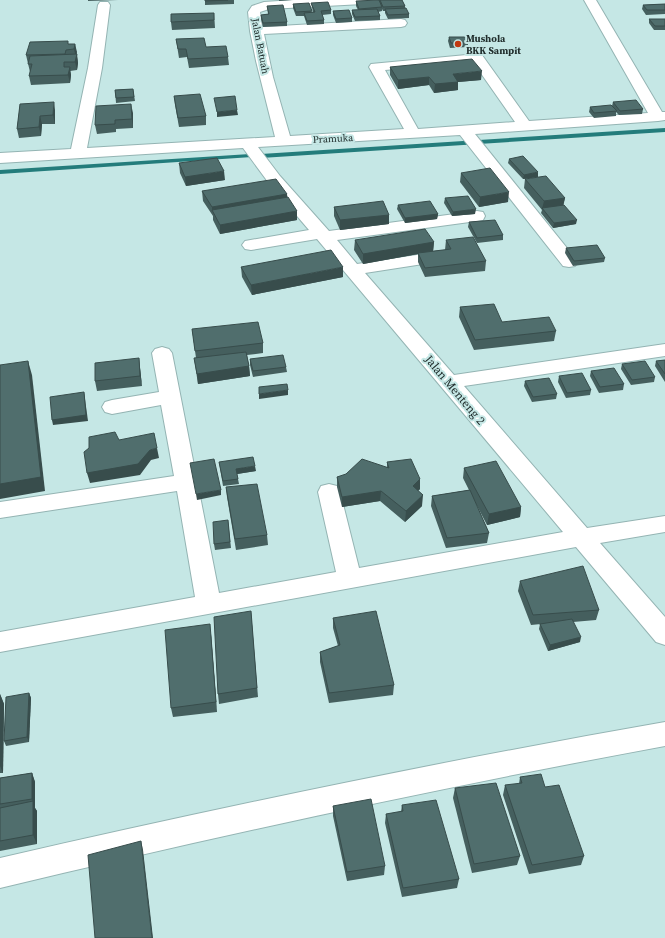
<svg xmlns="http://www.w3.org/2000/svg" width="665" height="938" font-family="'Source Serif 4',serif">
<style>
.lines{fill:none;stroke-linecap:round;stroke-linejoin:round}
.stream{fill:#237c7b;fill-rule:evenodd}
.minor-casing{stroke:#94b4b3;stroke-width:2}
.minor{fill:#fff;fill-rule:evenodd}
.wall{fill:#455f5e}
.shaded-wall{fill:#384d4c}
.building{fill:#506e6d;stroke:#384d4c}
.poi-dot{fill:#c13810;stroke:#c5e7e5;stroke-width:1.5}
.labels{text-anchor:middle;stroke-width:4;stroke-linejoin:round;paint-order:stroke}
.far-poi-label{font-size:10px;font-weight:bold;fill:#212e2d;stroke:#c5e7e5;text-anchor:start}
.far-street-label{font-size:10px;fill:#212e2d;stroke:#c5e7e5}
.street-label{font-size:12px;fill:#212e2d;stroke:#c5e7e5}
</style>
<rect width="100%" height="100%" fill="#c5e7e5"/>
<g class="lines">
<g class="stream">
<polygon points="665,128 665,132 261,158 258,156 261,154"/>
<polygon points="250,154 253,156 252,157 0,174 0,170"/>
</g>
<g class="minor-casing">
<g id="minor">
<path d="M294,0H369L367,3L363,4L269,9L260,12L262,27L401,19L405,20L407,23L405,26L401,27L264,34L273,77L290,136L404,129L369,67L371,64L477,54L482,55L529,121L648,113L584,0H596L662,112H665V120L658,121L475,134L575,258L578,262L575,266L569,267L563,266L460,135L258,147L280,176L329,231L477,211L483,212L485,216L483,220L477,221L337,240L357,264L430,253L436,254L439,258L436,262L365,273L454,375L665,344V356L464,386L587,528L665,516V532L600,543L665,617V645L656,642L576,547L0,652V632L195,597L177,491L0,518V502L174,476L161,405L112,414L105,412L102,407L105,402L112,400L159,392L152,353L155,349L162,347L169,349L172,353L219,593L336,572L318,492L321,486L329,484L337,486L340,492L359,568L563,532L317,239L251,250L245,249L242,245L245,241L309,230L268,182L243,148L0,163V153L71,149L88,68L98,5L100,2H108L110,5L102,68L87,148L275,137L256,61L250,31L248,12L252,6L264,2ZM473,62L515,122L418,129L385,70Z"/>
<path d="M665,722V746C442,787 221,835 0,888V858C221,807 442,761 665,722Z"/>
</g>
</g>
<use href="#minor" class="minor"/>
</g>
<g class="wall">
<polygon points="88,0 118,0 88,1"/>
<polygon points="205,0 234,0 234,4 205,5"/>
<polygon points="279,0 292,0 279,1"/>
<polygon points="379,0 402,0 405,6 405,8 409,14 409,18 388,19 385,13 385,11 383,11 382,9 382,11 378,12 380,16 380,20 355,21 352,14 352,10 358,10 356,6 356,1 379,1"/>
<polygon points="311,3 331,10 331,14 322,15 324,20 324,24 307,25 304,16 296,16 293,8 293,4 313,12 312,7"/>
<polygon points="665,4 665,14 646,15 642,9 643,5"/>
<polygon points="267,6 287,22 287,26 263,27 261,19 261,15 268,14"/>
<polygon points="333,11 352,18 352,22 336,23 333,15"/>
<polygon points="214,13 215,28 172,30 171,22"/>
<polygon points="649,19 665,19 665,30 654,30 649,23"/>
<polygon points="449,37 468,43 468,47 450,48 448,41"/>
<polygon points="176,39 206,47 228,57 229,65 189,68 187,57 179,58"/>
<polygon points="69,44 75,44 78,63 77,70 70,71 71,75 70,83 31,85 29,76 30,72 26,55"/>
<polygon points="390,67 481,80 458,82 458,90 434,93 429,85 398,89 390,75"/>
<polygon points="133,89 135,101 116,103 115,90"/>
<polygon points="174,96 206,116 206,125 179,127 175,105"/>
<polygon points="613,102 643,109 642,114 619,115 616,112 616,116 594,118 589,112 590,107 612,106"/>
<polygon points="20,104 55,110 55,124 42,124 41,136 19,138 17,129"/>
<polygon points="133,113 133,128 116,129 116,132 97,134 95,125"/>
<polygon points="509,159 538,177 523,179 508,163"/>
<polygon points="179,163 225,180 186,186 180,173"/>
<polygon points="461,173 508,202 479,207 460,182"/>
<polygon points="525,179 565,198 563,205 576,224 553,228 541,213 542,210 524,188"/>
<polygon points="202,191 287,194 287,197 297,220 220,234 213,220 213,216 203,201"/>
<polygon points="445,198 475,214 452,216 444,203"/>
<polygon points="398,205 438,214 437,219 405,223 397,209"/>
<polygon points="334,207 389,215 389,224 340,230 334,216"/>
<polygon points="469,222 503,235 503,240 477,243 468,227"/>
<polygon points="355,240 434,242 433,251 445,250 446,240 486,261 485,271 425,277 418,262 418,254 363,264 354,250"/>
<polygon points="566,248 605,258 604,262 573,266 565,253"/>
<polygon points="241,267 343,277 252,295 242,277"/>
<polygon points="460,307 502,322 556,331 554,341 474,350 459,317"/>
<polygon points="192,329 263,343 263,353 247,355 249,366 250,376 198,384 194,358 196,358"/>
<polygon points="139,358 140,368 142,386 97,391 95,381"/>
<polygon points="250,359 286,367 287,372 253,377 250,365"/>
<polygon points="665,360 665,382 655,366 656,361"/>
<polygon points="622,364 655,377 654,382 631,385 621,369"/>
<polygon points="591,371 624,384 623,390 599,393 590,376"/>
<polygon points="559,376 591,390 590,395 566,398 558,382"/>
<polygon points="525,381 557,394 556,399 532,402 524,386"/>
<polygon points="219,462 256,471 237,474 239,484 223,486"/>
<polygon points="387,462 420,479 420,489 418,491 422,506 405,522 380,501 342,507 337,487 337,477 387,467"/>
<polygon points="464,468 521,507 520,517 487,525 474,500 489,533 487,543 446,548 431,506 432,496 469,490 463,478"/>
<polygon points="226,487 267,535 268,545 236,550 227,497"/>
<polygon points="228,520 231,548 215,550 214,544"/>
<polygon points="520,581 599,610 596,620 573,622 580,642 548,651 539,629 540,624 541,624 531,625 518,591"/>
<polygon points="251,611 258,697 219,704 218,694"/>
<polygon points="333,618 394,685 393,695 329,703 320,662 320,652 338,646 333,628"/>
<polygon points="211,634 217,712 173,717 171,708"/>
<polygon points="29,693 31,698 29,742 6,746 4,741"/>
<polygon points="0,694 4,704 3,773 0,773"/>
<polygon points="32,773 35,782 35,808 37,811 37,844 0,851 0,778"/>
<polygon points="520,777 545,787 584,856 581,865 529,874 503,795 505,785 519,784"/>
<polygon points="455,788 520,856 517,865 472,873 453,798"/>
<polygon points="402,805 459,879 457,888 402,897 385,823 386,814 401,812"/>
<polygon points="333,806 385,866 384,875 347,881 333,816"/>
</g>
<g class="shaded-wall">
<polygon points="75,44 77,52 76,58 74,49"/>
<polygon points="77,54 78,63 77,70 75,62"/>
<polygon points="70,67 71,75 70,83 68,75"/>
<polygon points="482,71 481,80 458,82 458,90 434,93 435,84 453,74"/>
<polygon points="429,77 429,85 398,89 398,80"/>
<polygon points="54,102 55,110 55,124 53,115"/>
<polygon points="131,104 133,113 133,128 132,119"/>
<polygon points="237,110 238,115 217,117 217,112"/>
<polygon points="40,116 42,124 41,136 39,127"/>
<polygon points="224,171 225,180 186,186 185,177"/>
<polygon points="538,172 538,177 523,179 524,175"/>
<polygon points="509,192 508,202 479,207 480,197"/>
<polygon points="287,194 288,203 212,210 212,207"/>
<polygon points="565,198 563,207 542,209 544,201"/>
<polygon points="476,209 475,214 452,216 453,212"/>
<polygon points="297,211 297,220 220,234 220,225"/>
<polygon points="438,214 437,219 405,223 405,218"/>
<polygon points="389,215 389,224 340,230 340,220"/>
<polygon points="577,220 576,224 553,228 554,223"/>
<polygon points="434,242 433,252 418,253 418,254 363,264 363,254"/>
<polygon points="343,267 343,277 252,295 251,285"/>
<polygon points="139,358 140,368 142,386 140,376"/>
<polygon points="28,361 32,375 45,491 0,499 0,484"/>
<polygon points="249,366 250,376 198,384 197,374"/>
<polygon points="288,390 288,395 259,399 259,394"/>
<polygon points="84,392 88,421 53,425 52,420"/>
<polygon points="157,448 159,458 151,460 140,475 90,483 87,473 150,450"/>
<polygon points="255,466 256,471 237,474 236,469"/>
<polygon points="420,479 420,489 412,496 413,486"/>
<polygon points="221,490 221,495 197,500 196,494"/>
<polygon points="381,491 380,501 342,507 342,497"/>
<polygon points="423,495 422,506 405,522 406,511"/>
<polygon points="521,507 520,517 487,525 489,514"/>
<polygon points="210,624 211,634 217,712 216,702"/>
<polygon points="581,637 580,642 548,651 550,645"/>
<polygon points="29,693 31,698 29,742 27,737"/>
<polygon points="0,694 4,704 3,773 0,766"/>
<polygon points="32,773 35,782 35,808 37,811 37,844 33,835 33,802 32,799"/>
<polygon points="141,841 143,850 153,938 152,938"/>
</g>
<g class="building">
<polygon points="205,0 228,0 205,1"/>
<polygon points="379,0 382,7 359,9 356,1"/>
<polygon points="380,0 402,0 405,6 383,7"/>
<polygon points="328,2 331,10 321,11 324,20 307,21 304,13 315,12 311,3"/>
<polygon points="309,3 312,11 296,12 293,4"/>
<polygon points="665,4 665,10 647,10 643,5"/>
<polygon points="283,5 287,22 263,23 261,15 269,14 267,6"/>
<polygon points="406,8 409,14 388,15 385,9"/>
<polygon points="377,9 380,16 355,17 352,10"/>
<polygon points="349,10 352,18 336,19 333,11"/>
<polygon points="214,13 214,20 171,22 171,14"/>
<polygon points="649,19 665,19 665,26 655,26"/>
<polygon points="449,37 466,37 468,43 451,43"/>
<polygon points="204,38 206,47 226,46 228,57 188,59 186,49 178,49 176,39"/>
<polygon points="68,41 68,44 75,44 74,49 66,50 65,54 26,55 30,42"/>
<polygon points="77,54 75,62 64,62 64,67 70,67 68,75 29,76 32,64 28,64 30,56"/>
<polygon points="472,59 482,71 453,74 458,82 435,84 429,77 398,80 390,67"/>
<polygon points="133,89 134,97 116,98 115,90"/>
<polygon points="200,94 206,116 178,118 174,96"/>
<polygon points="235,96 237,110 217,112 214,98"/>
<polygon points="636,100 643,109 620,111 613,102"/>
<polygon points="54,102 53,115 40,116 39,127 17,129 20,104"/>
<polygon points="131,104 132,119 115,120 115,124 95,125 96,106"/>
<polygon points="611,105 617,111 594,113 590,107"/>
<polygon points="523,156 538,172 524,175 509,159"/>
<polygon points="217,158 224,171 185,177 179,163"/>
<polygon points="490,168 509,192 480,197 461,173"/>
<polygon points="546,176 565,198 544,201 525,179"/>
<polygon points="276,179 287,194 212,207 202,191"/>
<polygon points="468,196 476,209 453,212 445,198"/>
<polygon points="288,197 297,211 220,225 212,210"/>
<polygon points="383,201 389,215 340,220 334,207"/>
<polygon points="430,201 438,214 405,218 398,205"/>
<polygon points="564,205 577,220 554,223 542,208"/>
<polygon points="495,220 503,235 477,238 469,222"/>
<polygon points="425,229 434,242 363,254 355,240"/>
<polygon points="473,237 486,261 425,268 418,253 451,249 446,240"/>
<polygon points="597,245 605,258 574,261 566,248"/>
<polygon points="331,250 343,267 251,285 241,267"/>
<polygon points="494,304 502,322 549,317 556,331 475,340 460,307"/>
<polygon points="258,322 263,343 195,351 192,329"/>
<polygon points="246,352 249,366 197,374 194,358"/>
<polygon points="283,355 286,367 253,371 250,359"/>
<polygon points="139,358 140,376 95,381 95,363"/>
<polygon points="665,360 665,374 656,361"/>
<polygon points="28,361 41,477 0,484 0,365"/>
<polygon points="645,361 655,377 632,380 622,364"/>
<polygon points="614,368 624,384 600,387 591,371"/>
<polygon points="582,373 591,390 567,393 559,376"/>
<polygon points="549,378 557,394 533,397 525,381"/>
<polygon points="287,384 288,390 259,394 259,387"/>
<polygon points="84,392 86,415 52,420 50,397"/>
<polygon points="115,432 119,440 154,433 157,448 150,450 138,464 87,473 84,452 89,448 89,437"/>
<polygon points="253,457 255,466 236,469 238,479 223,481 219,462"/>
<polygon points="214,459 221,490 196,494 190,463"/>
<polygon points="362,459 389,468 387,462 411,459 420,479 413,486 423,495 406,511 381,491 342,497 337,477 346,474"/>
<polygon points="496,461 521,507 489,514 464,468"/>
<polygon points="257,484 267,535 235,539 226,487"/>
<polygon points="470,490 489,533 447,538 432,496"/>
<polygon points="228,520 230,542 214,544 213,522"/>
<polygon points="583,566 599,610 533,615 520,581"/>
<polygon points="251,611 257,688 218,694 214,617"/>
<polygon points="376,611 394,685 329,693 320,652 340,645 333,618"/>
<polygon points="572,619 581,637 550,645 540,624"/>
<polygon points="210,624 216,702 171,708 165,630"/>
<polygon points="29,693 27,737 4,741 6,697"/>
<polygon points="32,773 32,799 0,804 0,778"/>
<polygon points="541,774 545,787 559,785 584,856 532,865 505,785 522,783 520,777"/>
<polygon points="496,783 520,856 474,864 455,788"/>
<polygon points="371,799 385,866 347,872 333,806"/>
<polygon points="436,800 459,879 403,888 386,814 403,811 402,805"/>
<polygon points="33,801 33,835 0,841 0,808"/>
<polygon points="141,841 152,938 95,938 88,855"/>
</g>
<circle class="poi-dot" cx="458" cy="44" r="4"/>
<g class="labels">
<g class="far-poi-label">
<text x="466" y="42">Mushola<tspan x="466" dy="12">BKK Sampit</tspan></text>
</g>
<g class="far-street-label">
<text transform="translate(261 46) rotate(79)" y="4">Jalan Batuah</text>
<text transform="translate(333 138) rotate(-3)" y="4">Pramuka</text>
</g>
<g class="street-label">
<text transform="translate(455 390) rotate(50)" y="4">Jalan Menteng 2</text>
</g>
</g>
</svg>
